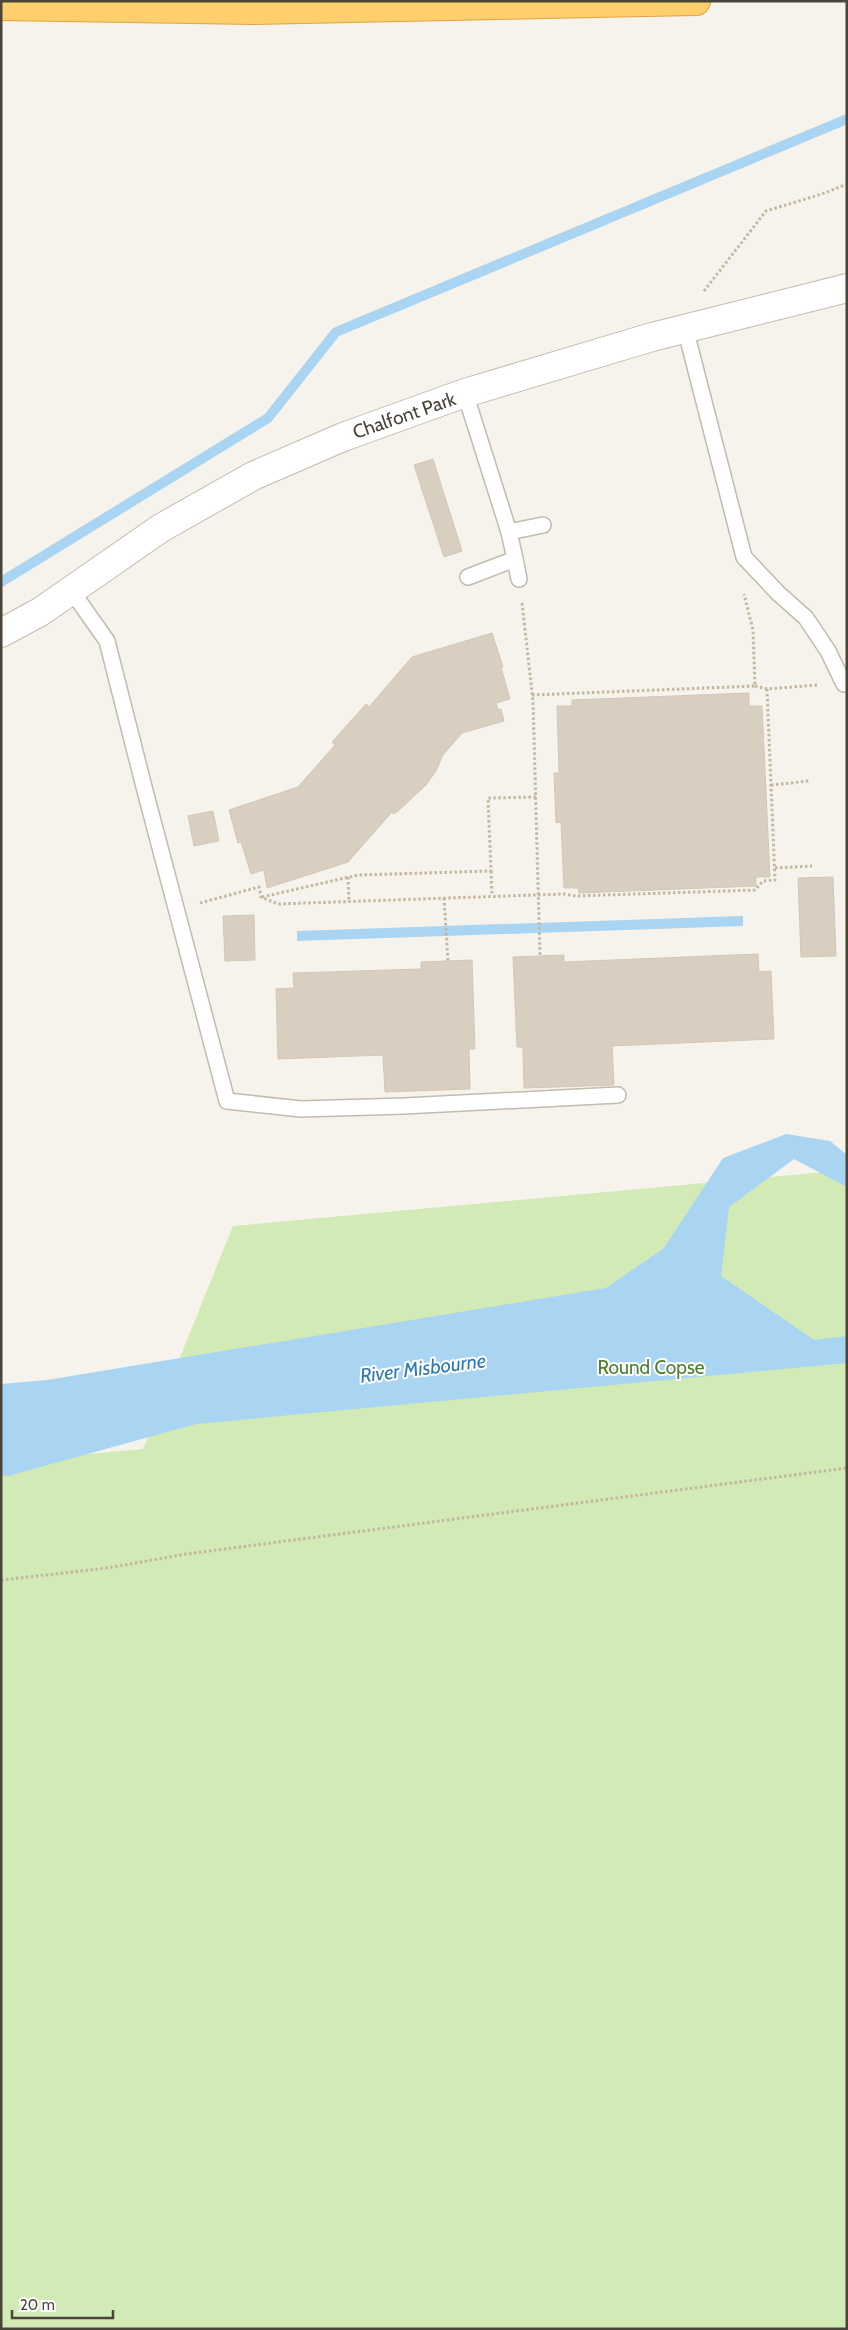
<svg xmlns="http://www.w3.org/2000/svg" width="848" height="2330" font-family="Cabin,sans-serif">
<style>
.green{fill:#d2eab5}
.water{fill:#a9d4f2}
.lines{fill:none;stroke-linecap:round;stroke-linejoin:round}
.stream{stroke:#a9d4f2;stroke-width:10}
.building{fill:#d8cfc1;stroke:#d3c7b4}
.lane-casing{stroke:#c2bbae;stroke-width:18}
.street-casing{stroke:#c2bbae;stroke-width:30}
.highway-casing{stroke:#e0a43c;stroke-width:30}
.path{stroke:#c4b79f;stroke-width:3;stroke-dasharray:2.5 2.5;stroke-linecap:butt}
.lane{stroke:#fff;stroke-width:15}
.street{stroke:#fff;stroke-width:28}
.highway{stroke:#ffcf6e;stroke-width:28}
.labels{text-anchor:middle;stroke-width:4;stroke-linejoin:round;paint-order:stroke}
.street-label{font-size:19px;fill:#4b4439;stroke:#fff}
.park-label{font-size:19px;fill:#4a7f2a;stroke:#fff}
.water-label{font-size:20px;font-style:italic;fill:#2e7ab2;stroke:#fff}
</style>
<rect width="100%" height="100%" fill="#f6f3ec"/>
<polygon class="green" points="847,1170 847,2329 1,2329 1,1462 143,1449 233,1226"/>
<g class="water">
<polygon points="743,916 743,926 297,941 297,931"/>
<polygon points="786,1134 830,1141 847,1155 847,1187 794,1159 729,1207 721,1276 814,1340 847,1336 847,1363 196,1424 8,1476 1,1475 1,1384 47,1380 606,1288 664,1248 723,1158"/>
</g>
<g class="lines">
<polyline class="stream" points="1,582 268,418 336,332 847,119"/>
</g>
<g class="building">
<polygon points="433,459 462,551 444,557 414,465"/>
<polygon points="492,633 503,667 501,667 510,699 496,703 498,710 501,709 504,721 462,733 443,755 436,771 426,785 397,812 393,814 392,812 348,862 267,888 264,870 251,874 241,842 238,843 229,810 298,787 335,745 332,742 366,704 369,707 412,657"/>
<polygon points="749,693 749,706 762,706 770,877 756,877 756,886 579,893 578,888 564,888 561,822 556,823 554,773 559,773 557,706 572,706 572,700"/>
<polygon points="213,811 219,841 194,846 188,816"/>
<polygon points="833,877 836,956 801,957 798,878"/>
<polygon points="254,915 255,960 225,961 223,916"/>
<polygon points="758,954 759,972 771,971 774,1039 612,1046 614,1085 524,1088 523,1047 517,1047 513,957 564,955 564,962"/>
<polygon points="472,960 475,1049 469,1049 470,1089 385,1092 383,1055 278,1059 276,989 294,988 293,973 421,969 421,962"/>
</g>
<g class="lines">
<g class="lane-casing">
<g id="lane">
<polyline points="685,328 744,557 778,593 806,618 828,651 844,684"/>
<polyline points="465,393 509,532 543,525"/>
<polyline points="515,559 519,579"/>
<polyline points="468,577 515,559 509,532"/>
<polyline points="71,590 107,641 144,787 227,1101 301,1109 404,1106 618,1095"/>
</g>
</g>
<g class="street-casing">
<polyline id="street" points="1,633 40,612 161,528 253,476 343,437 465,393 652,337 847,288"/>
</g>
<g class="highway-casing">
<polyline id="highway" points="1,6 254,10 696,1"/>
</g>
<g class="path">
<polyline points="704,291 766,211 822,194 847,184"/>
<polyline points="522,603 533,701 540,956"/>
<polyline points="755,686 767,689"/>
<polyline points="532,695 755,686 753,630 744,594"/>
<polyline points="771,785 809,781"/>
<polyline points="775,868 812,866"/>
<polyline points="491,871 492,896"/>
<polyline points="348,877 349,901"/>
<polyline points="262,897 358,875 491,871 488,798 536,797"/>
<polyline points="444,898 448,961"/>
<polyline points="200,903 259,887 261,897 278,904 564,894 576,896 755,890 763,881 775,880 767,689 817,685"/>
<polyline points="1,1580 108,1568 186,1554 847,1468"/>
</g>
<use href="#lane" class="lane"/>
<use href="#street" class="street"/>
<use href="#highway" class="highway"/>
</g>
<g class="labels">
<g class="street-label">
<text transform="translate(404 415) rotate(-19)" y="7">Chalfont Park</text>
</g>
<g class="park-label">
<text x="651" y="1374">Round Copse</text>
</g>
<g class="water-label">
<text transform="translate(423 1368) rotate(-7)" y="7">River Misbourne</text>
</g>
</g>
<rect width="848" height="2330" fill="none" stroke="#4b4439" stroke-width="5"/>
<path d="M12 2310v8h101v-8" fill="none" stroke="#4b4439" stroke-width="2.5"/>
<text x="20" y="2310" font-size="15" fill="#4b4439" stroke="#ffffff" stroke-width="4" paint-order="stroke">20 m</text>
</svg>
